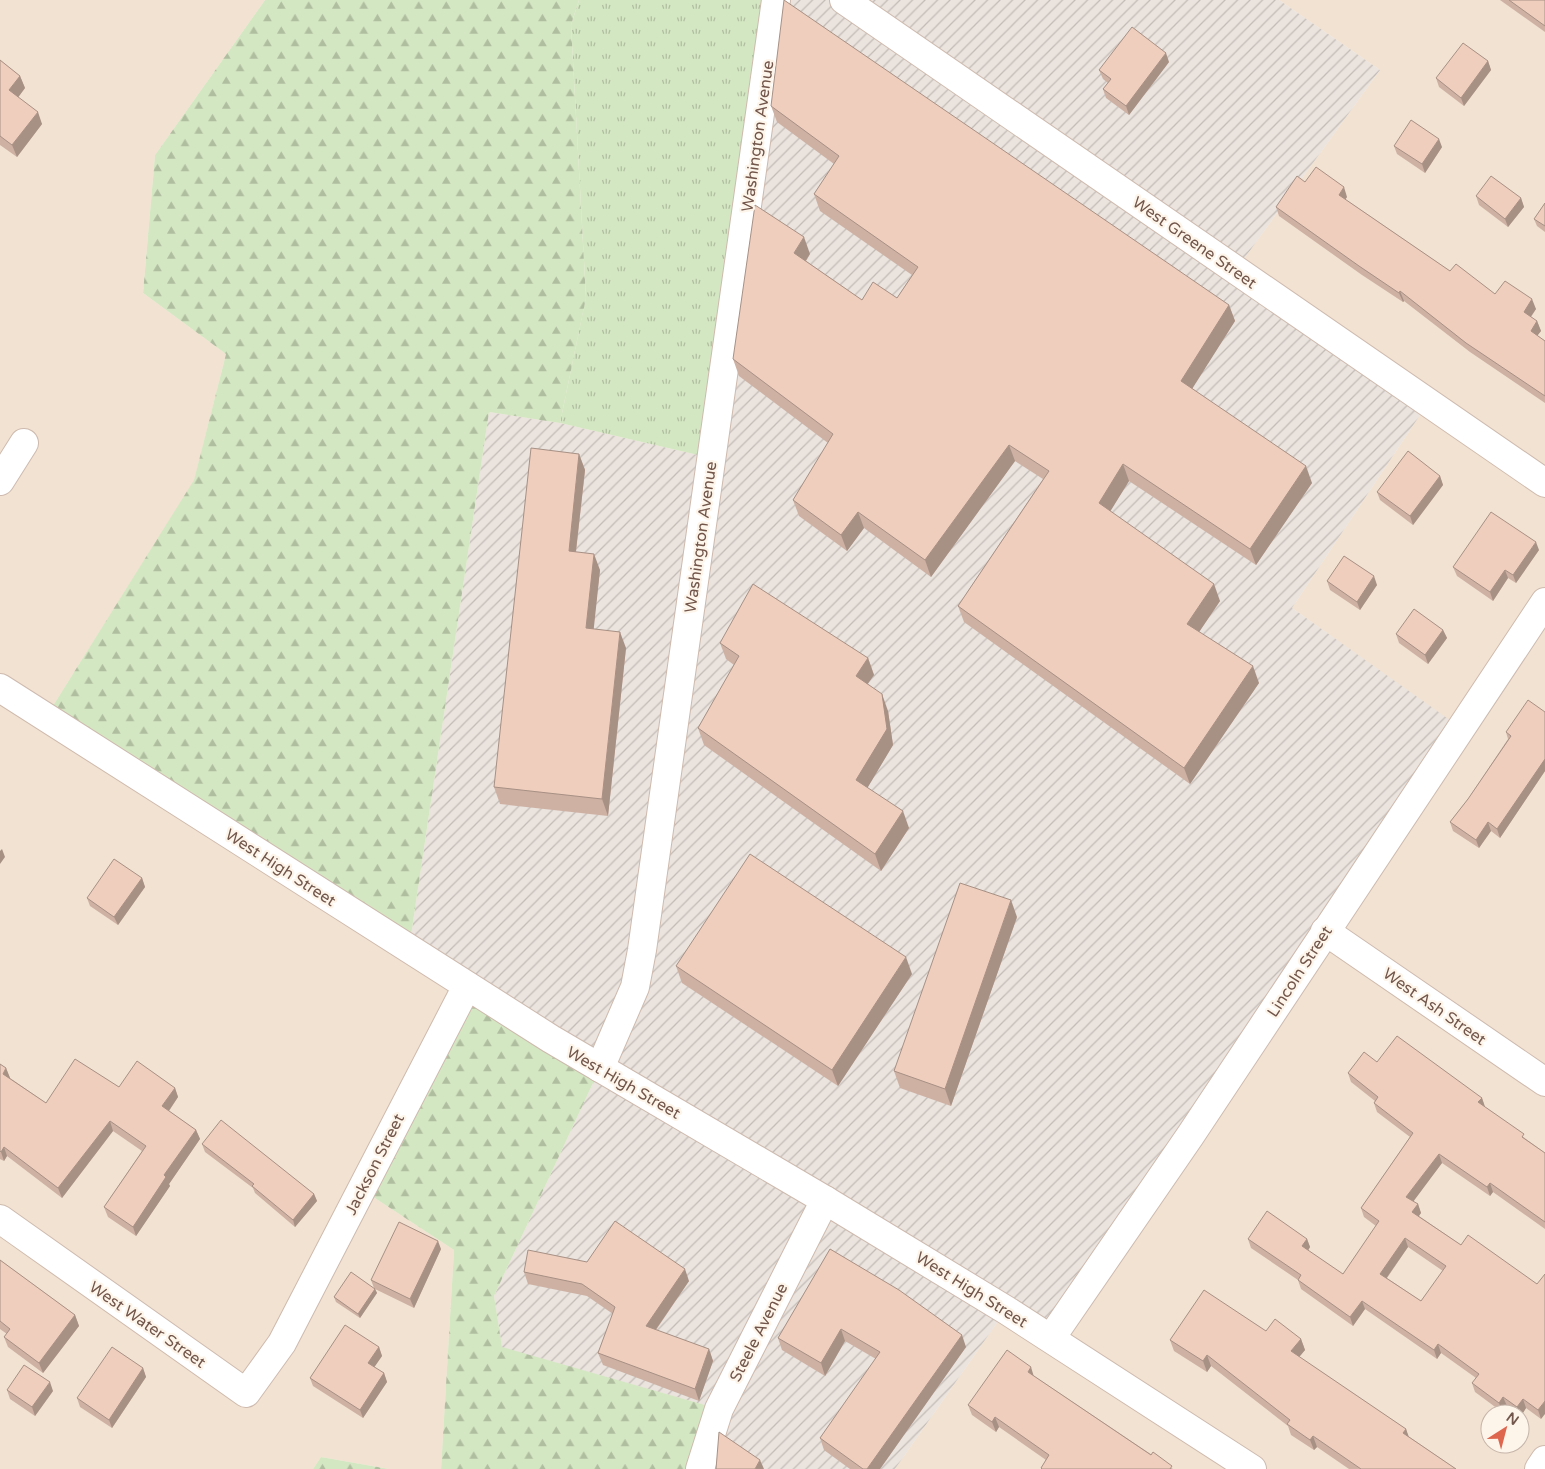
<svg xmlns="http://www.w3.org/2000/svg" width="1545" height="1469" font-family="'Varela Round',sans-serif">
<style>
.residential{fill:#f2e2d2;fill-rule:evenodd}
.industrial{fill:url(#industrial-furrows)}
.grass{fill:url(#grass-tufts)}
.forest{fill:url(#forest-firs)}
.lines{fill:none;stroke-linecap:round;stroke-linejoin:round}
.minor-casing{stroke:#cebaae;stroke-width:30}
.minor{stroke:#fff;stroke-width:28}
.wall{fill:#ceb1a3;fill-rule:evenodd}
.shaded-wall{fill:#a79084}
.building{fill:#efcebd;stroke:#a79084;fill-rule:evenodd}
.labels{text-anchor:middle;stroke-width:4.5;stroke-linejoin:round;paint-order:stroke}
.street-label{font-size:16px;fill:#72564b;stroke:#fef5ea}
</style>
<defs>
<pattern id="industrial-furrows" width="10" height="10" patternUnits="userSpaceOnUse" patternTransform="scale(1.25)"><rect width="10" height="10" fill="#eae3de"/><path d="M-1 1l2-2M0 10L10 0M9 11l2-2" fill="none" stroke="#c2bbb6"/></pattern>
<pattern id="grass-tufts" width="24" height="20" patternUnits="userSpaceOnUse" patternTransform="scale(1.25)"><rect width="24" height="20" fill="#d4e7c3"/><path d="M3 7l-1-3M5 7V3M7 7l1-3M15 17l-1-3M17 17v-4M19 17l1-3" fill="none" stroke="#b0bea0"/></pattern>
<pattern id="forest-firs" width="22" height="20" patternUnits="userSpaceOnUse" patternTransform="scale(1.25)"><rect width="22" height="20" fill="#d4e7c3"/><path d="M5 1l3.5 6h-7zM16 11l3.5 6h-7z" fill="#b0bea0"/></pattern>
</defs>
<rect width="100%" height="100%" fill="#fbf0e4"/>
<g class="residential">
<polygon points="0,0 265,0 155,155 143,293 226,354 194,481 46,717 467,986 361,1189 454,1250 441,1469 389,1469 321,1457 313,1469 0,1469"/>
<path d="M1279,0H1545V1469H895L1006,1310L1460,728L1292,608L1428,403L1236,270L1380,70ZM1490,1414H1520V1444H1490Z"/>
</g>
<polygon class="industrial" points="776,0 1279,0 1380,70 1236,270 1428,403 1292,608 1461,728 1051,1338 1006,1310 895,1469 700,1469 719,1409 502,1348 494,1296 600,1068 409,949 489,412 560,423 711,458"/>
<polygon class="grass" points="579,0 776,0 711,458 560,423 586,297 571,25"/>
<g class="forest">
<polygon points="265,0 579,0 571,25 586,298 560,423 489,412 409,949 46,717 194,480 226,354 143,293 155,155"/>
<polygon points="467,986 600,1068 494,1296 502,1347 719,1409 700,1469 441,1469 454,1250 361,1189"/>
<polygon points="321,1457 389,1469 313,1469"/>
</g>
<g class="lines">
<g class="minor-casing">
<g id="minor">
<polyline points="844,0 1545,483"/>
<polyline points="0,481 24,443"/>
<polyline points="0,688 551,1039 825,1200 1006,1310 1252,1469"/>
<polyline points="1325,931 1545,1082"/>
<polyline points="600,1068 635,987 642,950 776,0"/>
<polyline points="0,1219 246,1393 282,1343 467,986"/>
<polyline points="1051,1338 1190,1136 1545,602"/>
<polyline points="700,1469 719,1409 825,1200"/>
<polyline points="1539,1469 1545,1460"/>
</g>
</g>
<use href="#minor" class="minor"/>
</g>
<g class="wall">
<polygon points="1500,0 1545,0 1545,32"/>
<polygon points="0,60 20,76 25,88 18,97 42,124 17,157 0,145"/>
<polygon points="1488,61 1491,70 1464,106 1439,87 1436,78"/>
<polygon points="1169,62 1129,115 1106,98 1103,89 1108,83 1103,79 1099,70"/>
<polygon points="771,106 1229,305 1235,321 1192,388 1312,483 1256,565 1129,481 1110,511 1220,601 1199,632 1259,683 1190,784 964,622 958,606 1043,479 1015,461 931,577 864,528 847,551 799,516 793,500 828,443 739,376 733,359 810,254 806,261 862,300 897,298 912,275 820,211 814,194 834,164 777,122"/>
<polygon points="1394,146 1442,147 1425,173 1397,154"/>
<polygon points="1305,182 1347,197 1345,199 1450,271 1495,294 1536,309 1531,317 1537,321 1541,331 1537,335 1545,341 1545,403 1470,352 1404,301 1403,302 1362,275 1279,216 1276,207"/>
<polygon points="1476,196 1521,198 1524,207 1508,227 1479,205"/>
<polygon points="1545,203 1545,232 1537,226 1534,219"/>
<polygon points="579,454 585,470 576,552 600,570 593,629 626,648 608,816 500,804 494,787"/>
<polygon points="1440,476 1443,485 1413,525 1380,500 1377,492"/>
<polygon points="1539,550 1516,583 1508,578 1493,601 1457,576 1453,567"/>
<polygon points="1327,581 1377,585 1360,610 1330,590"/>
<polygon points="1443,630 1447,638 1428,664 1399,643 1396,634"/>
<polygon points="720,643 868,658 874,675 867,684 888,711 893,745 867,788 909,828 881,871 704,745 698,728 734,665 726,659"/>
<polygon points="1545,712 1545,771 1500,838 1491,831 1479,848 1453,831 1450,822 1468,799 1508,739 1506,732"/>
<polygon points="142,878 145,887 118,925 90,906 87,898"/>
<polygon points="1017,917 951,1106 900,1088 894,1071"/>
<polygon points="676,966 912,974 838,1086 682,983"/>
<path d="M1377,1062L1482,1098L1485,1107L1526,1139L1545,1153V1229L1493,1192L1490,1196L1442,1163L1413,1201L1418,1204L1421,1213L1419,1216L1461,1245L1537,1284L1541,1419L1526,1408L1521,1416L1520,1414H1518L1507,1406L1502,1412L1475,1392L1472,1383L1476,1378L1441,1353L1437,1359L1365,1309L1353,1326L1301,1289L1298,1280L1251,1248L1248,1239H1307L1310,1247L1308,1251L1343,1274L1376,1226L1364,1217L1361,1208L1410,1137L1377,1112L1374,1103L1375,1101L1351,1082L1348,1073ZM1408,1247L1443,1271L1421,1301L1387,1278Z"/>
<polygon points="0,1064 6,1068 10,1078 46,1103 119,1087 175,1088 178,1097 169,1111 196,1130 200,1139 169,1184 170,1186 136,1236 108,1217 104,1207 142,1151 113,1131 62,1198 7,1156 4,1161 0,1159"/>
<polygon points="202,1144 314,1194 317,1201 295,1227 255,1193 253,1188 205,1152"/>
<polygon points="441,1249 414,1308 375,1289 377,1293 360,1318 336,1302 334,1297 374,1288 371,1280"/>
<polygon points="830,1249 966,1347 880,1469 850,1469 824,1450 820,1438 876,1359 845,1341 825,1376 782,1350 778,1338"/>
<polygon points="0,1260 75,1315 79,1326 43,1373 8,1347 4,1337 7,1334 0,1329"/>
<polygon points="587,1262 689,1281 656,1330 709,1349 713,1361 699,1401 603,1365 598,1353 613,1314 587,1296 528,1284 524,1272"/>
<polygon points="1266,1331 1301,1339 1305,1350 1299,1357 1406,1429 1408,1436 1456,1469 1349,1469 1317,1447 1314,1450 1291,1435 1288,1426 1211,1366 1207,1372 1174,1351 1170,1340"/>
<polygon points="379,1347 382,1356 374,1367 384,1373 387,1382 363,1418 313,1386 310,1378"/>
<polygon points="143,1368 146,1377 112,1428 80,1407 77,1398"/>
<polygon points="1034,1376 1173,1469 1041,1469 1041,1468 1046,1460 999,1427 996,1432 972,1415 968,1405"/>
<polygon points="7,1390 53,1391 35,1416 10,1399"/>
</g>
<g class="shaded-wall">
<polygon points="1166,53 1169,62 1129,115 1126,106"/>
<polygon points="1488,61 1491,70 1464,106 1461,98"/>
<polygon points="20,76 25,88 14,103 9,90"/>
<polygon points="38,112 42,124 17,157 12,145"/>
<polygon points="1439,139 1442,147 1425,173 1422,164"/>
<polygon points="1344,187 1347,197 1342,204 1339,195"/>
<polygon points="1521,198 1524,207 1508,227 1505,219"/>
<polygon points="804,237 810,254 800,270 794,253"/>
<polygon points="1400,291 1404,301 1403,302 1399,293"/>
<polygon points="1532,299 1536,309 1527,322 1524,312"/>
<polygon points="1229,305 1235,321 1187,397 1181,381"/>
<polygon points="1537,321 1541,331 1534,340 1531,331"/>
<polygon points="1009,445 1015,461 931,577 925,560"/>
<polygon points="579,454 585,470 574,568 569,551"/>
<polygon points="1123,464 1129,481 1105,520 1099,503"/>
<polygon points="1306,466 1312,483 1256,565 1250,549"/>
<polygon points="1440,476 1443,485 1413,525 1410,516"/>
<polygon points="858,512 864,528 847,551 841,535"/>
<polygon points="1536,542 1539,550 1516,583 1513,575"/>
<polygon points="594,554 600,570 592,645 586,628"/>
<polygon points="1505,570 1508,578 1493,601 1490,592"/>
<polygon points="1374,576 1377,585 1360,610 1357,602"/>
<polygon points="1214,584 1220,601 1193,641 1187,624"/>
<polygon points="1443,630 1447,638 1428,664 1425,655"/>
<polygon points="620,632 626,648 608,816 602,799"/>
<polygon points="868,658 874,675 862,692 856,676"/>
<polygon points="1253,666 1259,683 1190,784 1184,768"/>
<polygon points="882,694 888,711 893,745 862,797 856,780"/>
<polygon points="1545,758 1545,771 1500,838 1497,829"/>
<polygon points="903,811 909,828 881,871 875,854"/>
<polygon points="1488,822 1491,831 1479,848 1476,840"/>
<polygon points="2,849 5,857 0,864 0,851"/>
<polygon points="142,878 145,887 118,925 114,917"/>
<polygon points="1011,900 1017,917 951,1106 945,1089"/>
<polygon points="906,957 912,974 838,1086 832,1070"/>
<polygon points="6,1068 10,1078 6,1083 3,1074"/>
<polygon points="175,1088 178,1097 166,1115 162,1106"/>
<polygon points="1482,1098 1485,1107 1481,1111 1478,1102"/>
<polygon points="110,1121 113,1131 62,1198 58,1188"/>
<polygon points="196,1130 200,1139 169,1184 170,1186 136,1236 133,1227 164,1175"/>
<polygon points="4,1147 7,1156 4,1161 1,1152"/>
<polygon points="1439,1154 1442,1163 1410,1206 1406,1197"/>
<polygon points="1490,1183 1493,1192 1490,1196 1487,1187"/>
<polygon points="314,1194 317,1201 295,1227 293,1220"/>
<polygon points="1418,1204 1421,1213 1415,1221 1412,1212"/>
<polygon points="1405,1238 1408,1247 1383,1283 1380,1274"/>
<polygon points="1307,1239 1310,1247 1305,1255 1302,1246"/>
<polygon points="438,1241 441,1249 414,1308 410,1299"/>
<polygon points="685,1269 689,1281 650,1338 646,1326"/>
<polygon points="375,1289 377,1293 360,1318 358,1314"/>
<polygon points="1362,1301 1365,1309 1353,1326 1350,1317"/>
<polygon points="75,1315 79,1326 43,1373 39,1363"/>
<polygon points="841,1329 845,1341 825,1376 821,1363"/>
<polygon points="962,1335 966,1347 880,1469 867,1469"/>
<polygon points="1301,1339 1305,1350 1295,1362 1291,1351"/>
<polygon points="1438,1344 1441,1353 1437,1359 1434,1350"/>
<polygon points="379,1347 382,1356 371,1372 368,1363"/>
<polygon points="709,1349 713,1361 699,1401 695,1389"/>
<polygon points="1207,1355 1211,1366 1207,1372 1203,1361"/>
<polygon points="1031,1367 1034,1377 1028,1372"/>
<polygon points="143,1368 146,1377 112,1428 109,1420"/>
<polygon points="384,1373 387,1382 363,1418 360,1410"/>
<polygon points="50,1382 53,1391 35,1416 32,1407"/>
<polygon points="1503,1397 1507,1406 1502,1412 1499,1403"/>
<polygon points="1523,1399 1526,1408 1521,1416 1517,1407"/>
<polygon points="1545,1401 1545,1414 1541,1419 1538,1410"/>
<polygon points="995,1417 999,1427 996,1432 992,1422"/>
<polygon points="1406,1429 1410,1440 1403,1433"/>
<polygon points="1313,1436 1317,1447 1314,1450 1310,1440"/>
<polygon points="760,1460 764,1469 755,1469"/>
</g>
<g class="building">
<polygon points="784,0 1229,305 1181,381 1306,466 1250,549 1123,464 1099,503 1214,584 1187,624 1253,666 1184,768 958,606 1049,471 1009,445 925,560 858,512 841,535 793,500 833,434 733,359 755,205 804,237 794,253 862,300 873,282 897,298 918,267 814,194 839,156 771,106"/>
<polygon points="1509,0 1545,0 1545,26"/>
<polygon points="1132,27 1166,53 1126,106 1103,89 1111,79 1099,70"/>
<polygon points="1463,43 1488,61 1461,98 1436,78"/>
<polygon points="0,60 20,76 9,90 38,112 12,145 0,136"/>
<polygon points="1411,120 1439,139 1422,164 1394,146"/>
<polygon points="1316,167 1344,187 1339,195 1450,271 1456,264 1495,294 1505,281 1532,299 1524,312 1537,321 1531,331 1545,341 1545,396 1466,343 1400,291 1399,293 1359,266 1276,207 1297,176 1305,182"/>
<polygon points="1491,176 1521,198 1505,219 1476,196"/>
<polygon points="1545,203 1545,226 1534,219"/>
<polygon points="531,448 579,454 569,551 594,554 586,628 620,632 602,799 494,787"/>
<polygon points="1408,451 1440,476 1410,516 1377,492"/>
<polygon points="1491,512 1536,542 1513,575 1505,570 1490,592 1453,567"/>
<polygon points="1344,556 1374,576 1357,602 1327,581"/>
<polygon points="753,584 868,658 856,676 882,694 887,729 856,780 903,811 875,854 698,728 739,656 720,643"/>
<polygon points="1414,609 1443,630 1425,655 1396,634"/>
<polygon points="1528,700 1545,712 1545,759 1497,829 1488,822 1476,840 1450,822 1468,799 1511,736 1506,732"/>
<polygon points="750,854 906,957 832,1070 676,966"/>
<polygon points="114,859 142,878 114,917 87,898"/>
<polygon points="960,883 1011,900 945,1089 894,1071"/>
<path d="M1397,1036L1482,1098L1478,1102L1524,1134L1522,1137L1545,1153V1222L1490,1183L1487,1187L1439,1154L1406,1197L1418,1204L1412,1212L1461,1245L1468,1235L1537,1284L1545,1274V1401L1538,1410L1523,1399L1517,1407L1503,1397L1499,1403L1472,1383L1479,1374L1438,1344L1434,1350L1362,1301L1350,1317L1298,1280L1301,1275L1248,1239L1267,1211L1307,1239L1302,1246L1343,1274L1379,1221L1361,1208L1413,1133L1374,1103L1378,1097L1348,1073L1364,1052L1377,1062ZM1405,1238L1446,1266L1421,1301L1380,1274Z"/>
<polygon points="75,1059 119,1087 137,1061 175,1088 162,1106 196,1130 164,1175 166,1177 133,1227 104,1207 146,1146 110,1121 58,1188 4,1147 1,1152 0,1151 0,1064 6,1068 3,1074 46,1103"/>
<polygon points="221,1120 314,1194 293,1220 252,1186 254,1184 202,1144"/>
<polygon points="615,1221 685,1269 646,1326 709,1349 695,1389 598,1353 615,1307 582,1284 524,1272 528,1250 587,1262"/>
<polygon points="399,1222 438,1241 410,1299 371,1280"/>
<polygon points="830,1249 899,1290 962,1335 867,1469 863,1469 820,1438 880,1352 841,1329 821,1363 778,1338"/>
<polygon points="0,1260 75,1315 39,1363 4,1337 10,1329 0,1321"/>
<polygon points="351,1272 375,1289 358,1314 334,1297"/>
<polygon points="1204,1290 1266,1331 1275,1319 1301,1339 1291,1351 1406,1429 1403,1433 1456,1469 1361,1469 1313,1436 1310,1440 1287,1424 1290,1420 1207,1355 1203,1361 1170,1340"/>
<polygon points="345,1325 379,1347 368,1363 384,1373 360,1410 310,1378"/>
<polygon points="112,1347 143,1368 109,1420 77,1398"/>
<polygon points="1007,1350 1031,1367 1028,1372 1151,1455 1153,1452 1172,1466 1170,1469 1042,1469 1041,1468 1049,1455 995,1417 992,1422 968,1405"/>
<polygon points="24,1365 50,1382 32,1407 7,1390"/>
<polygon points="719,1432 760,1460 755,1469 716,1469"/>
</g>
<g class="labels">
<g class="street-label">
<text transform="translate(757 136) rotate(-82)" y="6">Washington Avenue</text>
<text transform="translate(1195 242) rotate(35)" y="6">West Greene Street</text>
<text transform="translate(700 537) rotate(-82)" y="6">Washington Avenue</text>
<text transform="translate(281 867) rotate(33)" y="6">West High Street</text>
<text transform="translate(1299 971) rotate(-57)" y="6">Lincoln Street</text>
<text transform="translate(1435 1006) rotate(35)" y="6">West Ash Street</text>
<text transform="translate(624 1082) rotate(30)" y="6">West High Street</text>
<text transform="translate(374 1164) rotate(-63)" y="6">Jackson Street</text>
<text transform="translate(972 1289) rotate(32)" y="6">West High Street</text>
<text transform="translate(148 1324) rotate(35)" y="6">West Water Street</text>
<text transform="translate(758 1332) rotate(-63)" y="6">Steele Avenue</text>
</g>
</g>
<g transform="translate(1505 1429) rotate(36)"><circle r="24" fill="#fef5ea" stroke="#c6b5aa"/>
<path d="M0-4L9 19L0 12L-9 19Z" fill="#de664f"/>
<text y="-8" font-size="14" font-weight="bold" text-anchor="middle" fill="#72564b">N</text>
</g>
</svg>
